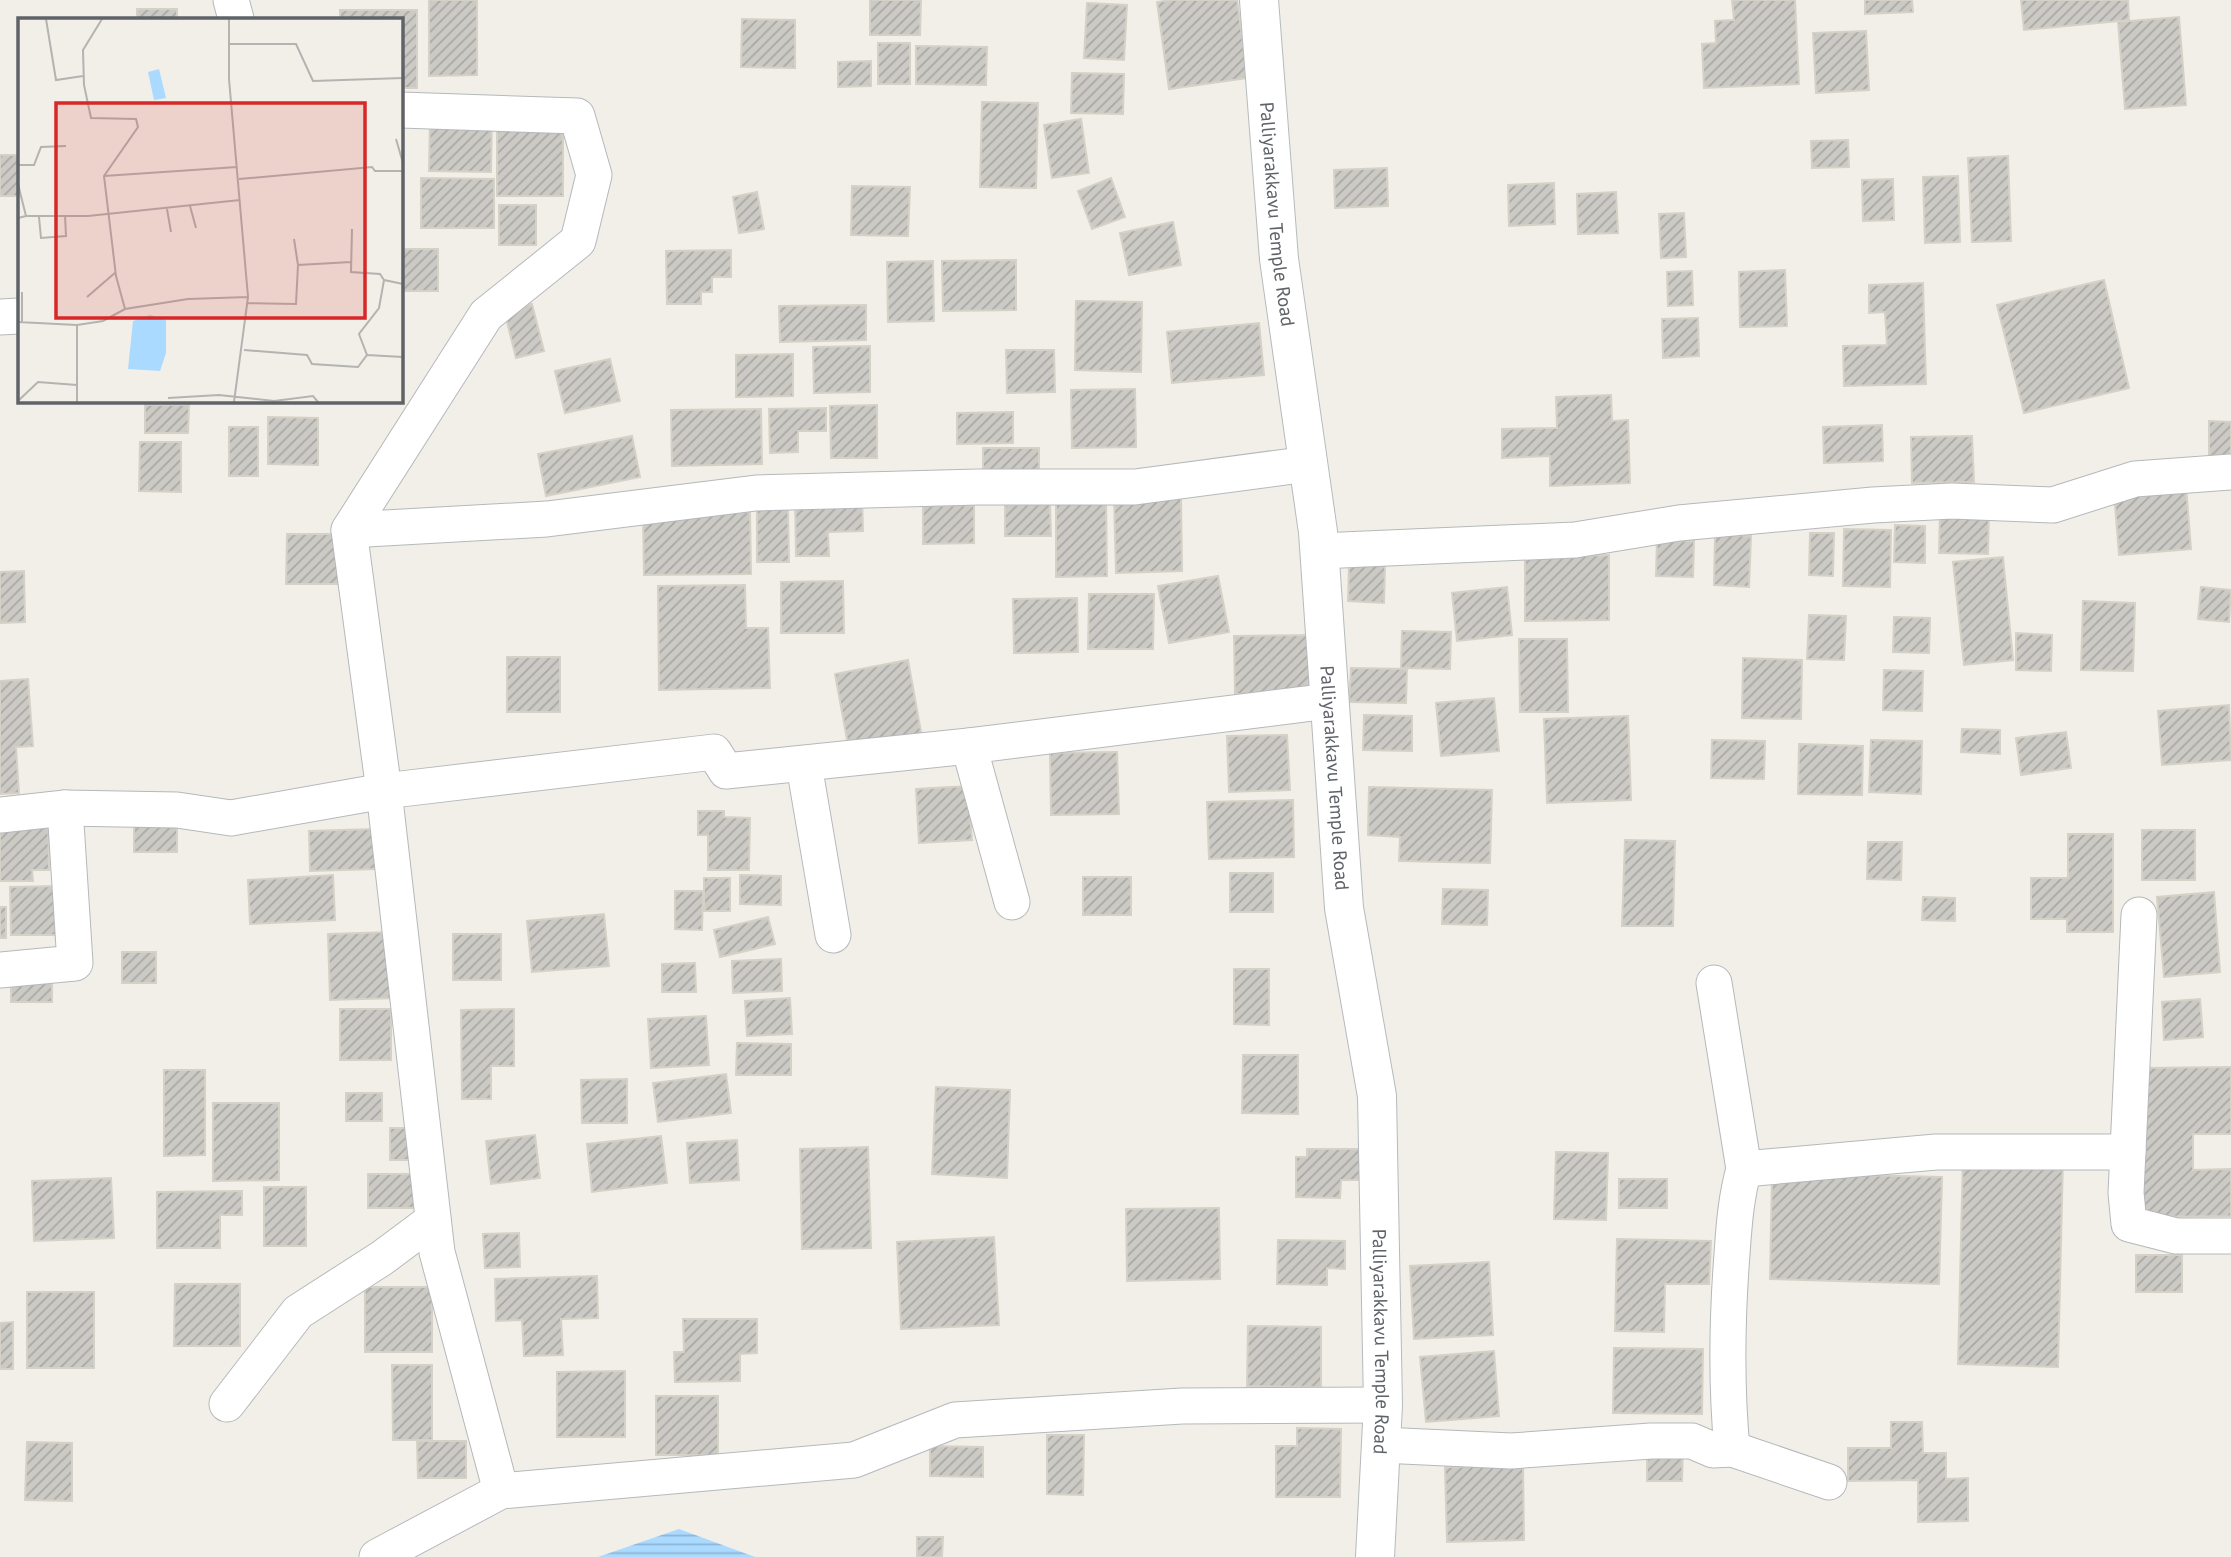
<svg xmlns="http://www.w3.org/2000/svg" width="2231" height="1557" font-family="'PT Sans',sans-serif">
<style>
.water{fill:url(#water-rules)}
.building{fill:url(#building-hatch);stroke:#d6d1c6;stroke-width:2}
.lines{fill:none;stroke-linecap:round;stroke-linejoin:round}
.street-casing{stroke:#b5b8bc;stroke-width:37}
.secondary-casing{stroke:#b6babf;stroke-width:40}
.street{stroke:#fff;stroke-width:35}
.secondary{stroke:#fff;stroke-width:38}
.labels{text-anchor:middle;stroke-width:5;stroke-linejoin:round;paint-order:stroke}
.street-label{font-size:19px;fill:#5f6368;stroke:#fff}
.inset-road{fill:none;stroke:#b3b3b1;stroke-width:2}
.view{fill:#d62828;fill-opacity:0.15;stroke:#d62828;stroke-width:3.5}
.inset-edge{fill:none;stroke:#5f6368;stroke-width:3.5}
</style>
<defs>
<pattern id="water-rules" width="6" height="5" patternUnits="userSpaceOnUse" patternTransform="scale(1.75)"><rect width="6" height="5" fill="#aadaff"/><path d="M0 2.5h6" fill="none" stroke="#8eb4d2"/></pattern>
<pattern id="building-hatch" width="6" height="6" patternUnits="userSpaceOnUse" patternTransform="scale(1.75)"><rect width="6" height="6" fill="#cccac5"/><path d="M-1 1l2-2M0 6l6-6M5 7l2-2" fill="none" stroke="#a9a8a4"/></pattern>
</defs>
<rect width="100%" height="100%" fill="#f1efe8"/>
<polygon class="water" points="679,1529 755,1557 598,1557"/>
<g class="building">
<polygon points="429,0 477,0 477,75 429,76"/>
<polygon points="870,0 921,0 920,35 870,35"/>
<polygon points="1171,0 1237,0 1248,78 1169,89 1157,2"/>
<polygon points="1732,0 1795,0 1799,84 1704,88 1702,44 1716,43 1715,21 1734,20"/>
<polygon points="1865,0 1912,0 1913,12 1865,14"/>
<polygon points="2021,0 2128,0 2129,20 2024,30"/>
<polygon points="1087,3 1127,5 1124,60 1084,58"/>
<rect x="137" y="9" width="40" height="10"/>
<polygon points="340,10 417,10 417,88 401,88 401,19 340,19"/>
<polygon points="2179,17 2186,105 2125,109 2118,22"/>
<polygon points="742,19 795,20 795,68 741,67"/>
<polygon points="1866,31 1869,90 1816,93 1813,33"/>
<rect x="878" y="43" width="32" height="41"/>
<polygon points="916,46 987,47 986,85 916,84"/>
<polygon points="871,61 871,86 838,87 838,62"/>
<polygon points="1072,73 1124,74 1123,114 1071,113"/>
<polygon points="982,102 1038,103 1036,188 980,187"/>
<polygon points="430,117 492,117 491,172 429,171"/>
<polygon points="1081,119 1089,173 1052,178 1044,125"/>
<rect x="497" y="126" width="66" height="70"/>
<polygon points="1848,140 1849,167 1812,168 1811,141"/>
<rect x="0" y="155" width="19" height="41"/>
<polygon points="2008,156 2011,241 1972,242 1968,158"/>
<polygon points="1387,168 1388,206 1335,208 1334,170"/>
<polygon points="1958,176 1960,242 1925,243 1923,177"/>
<polygon points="421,178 494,179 494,228 421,228"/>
<polygon points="1111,178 1125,217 1092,229 1078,191"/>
<polygon points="1893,179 1894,220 1863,221 1862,180"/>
<polygon points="1554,183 1555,224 1509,226 1508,185"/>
<polygon points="852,186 910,187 908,236 851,235"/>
<polygon points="757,192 764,229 739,233 733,197"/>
<polygon points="1616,192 1618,233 1578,234 1577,194"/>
<rect x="499" y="205" width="37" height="40"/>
<polygon points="1684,213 1686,257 1661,258 1659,214"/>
<polygon points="1173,222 1181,265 1129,275 1120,233"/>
<rect x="401" y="249" width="37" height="42"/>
<polygon points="731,250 731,277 712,277 712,292 701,292 701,304 667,304 666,251"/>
<polygon points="1016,260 1016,310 943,311 942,261"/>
<polygon points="933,261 934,321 888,322 887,262"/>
<polygon points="1785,270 1787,326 1740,327 1739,272"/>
<polygon points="1692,271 1693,305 1668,306 1667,272"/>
<polygon points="2104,280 2129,388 2024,413 1997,305"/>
<polygon points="1923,283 1926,384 1844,386 1843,346 1887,345 1885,312 1869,313 1869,285"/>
<polygon points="1076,301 1142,302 1141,372 1075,370"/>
<polygon points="532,304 544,351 516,358 504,310"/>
<polygon points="866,305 866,340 780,342 779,306"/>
<polygon points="1698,318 1699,356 1663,358 1662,319"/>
<polygon points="1259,323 1264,375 1172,383 1167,332"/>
<polygon points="870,346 870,392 814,393 813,347"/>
<polygon points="1006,350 1054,350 1055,392 1007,393"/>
<polygon points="793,354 793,396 736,397 736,355"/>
<polygon points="610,359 620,401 565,413 555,371"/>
<polygon points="1135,389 1136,447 1072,448 1071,390"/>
<polygon points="1611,395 1612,421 1628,420 1630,483 1550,486 1550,456 1502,458 1502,429 1557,428 1556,397"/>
<polygon points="145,405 189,405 188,433 145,433"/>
<polygon points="877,405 877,458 831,458 830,406"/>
<polygon points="826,408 826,431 798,431 798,452 770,453 769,409"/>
<polygon points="761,409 762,464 672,466 671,410"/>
<polygon points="1013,412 1013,443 957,444 957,413"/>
<polygon points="268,417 318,418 318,465 268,464"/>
<polygon points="2209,421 2231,422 2231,462 2209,462"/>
<polygon points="1882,425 1883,461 1824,463 1823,427"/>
<rect x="229" y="427" width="29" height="49"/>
<polygon points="632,436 640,477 546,496 538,454"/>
<polygon points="1972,436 1974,482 1912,483 1911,437"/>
<polygon points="140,442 181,442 181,492 139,491"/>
<rect x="983" y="448" width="56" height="31"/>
<polygon points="2186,486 2191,549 2119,555 2114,492"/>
<polygon points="795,495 862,495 863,531 828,532 829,556 796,556"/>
<polygon points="1056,495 1106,495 1107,576 1056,577"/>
<polygon points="1114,498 1181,498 1182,571 1116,573"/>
<polygon points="1050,504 1051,536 1005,536 1005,505"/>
<polygon points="974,505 974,543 923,544 923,506"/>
<polygon points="757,508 788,508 789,562 757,562"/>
<polygon points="1940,509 1989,509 1988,554 1939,553"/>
<polygon points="750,512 751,574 644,575 643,514"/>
<polygon points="1895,525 1925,526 1925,563 1894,562"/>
<polygon points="1844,529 1891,530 1890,587 1843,586"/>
<polygon points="1810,533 1834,533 1833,576 1809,575"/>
<polygon points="287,534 342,534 342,584 286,584"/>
<polygon points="1715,534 1751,536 1749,587 1714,585"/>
<polygon points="1657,540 1694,541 1693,577 1656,576"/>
<polygon points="1609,555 1609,620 1525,621 1525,556"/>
<polygon points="2003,557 2013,660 1964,665 1953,562"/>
<polygon points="1349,565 1385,566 1384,603 1348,601"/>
<polygon points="24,571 25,622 0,623 0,572"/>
<polygon points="1218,576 1229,632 1169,643 1158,586"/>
<polygon points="843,581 844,633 781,633 781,582"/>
<polygon points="745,585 746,628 768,628 770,688 659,690 658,586"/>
<polygon points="1507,587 1512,635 1457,641 1452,593"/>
<polygon points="2201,587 2231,590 2229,622 2198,619"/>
<polygon points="1089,594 1154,594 1153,649 1088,649"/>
<polygon points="1077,598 1078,652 1014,653 1013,599"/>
<polygon points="2083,601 2135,603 2133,671 2081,670"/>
<polygon points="1809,615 1846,616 1844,660 1807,659"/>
<polygon points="1894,617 1930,618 1929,653 1893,652"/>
<polygon points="1402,631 1451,632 1450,669 1401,668"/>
<polygon points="2016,633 2052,635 2051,671 2016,670"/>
<polygon points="1315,635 1316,694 1235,694 1234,636"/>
<polygon points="1519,639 1567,639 1568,712 1520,712"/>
<rect x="507" y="657" width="53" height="55"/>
<polygon points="1743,658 1802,660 1801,719 1742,718"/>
<polygon points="908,660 923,743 850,756 835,674"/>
<polygon points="1351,668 1407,669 1406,703 1349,702"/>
<polygon points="1884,670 1923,671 1922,711 1883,710"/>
<polygon points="28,679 33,746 16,747 19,793 0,794 0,681"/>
<polygon points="1494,698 1499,751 1441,756 1436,703"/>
<polygon points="2229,705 2231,760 2162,765 2158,711"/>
<polygon points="1364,715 1412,716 1412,751 1363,750"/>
<polygon points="1628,716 1631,800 1547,803 1544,719"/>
<polygon points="1962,729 2000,730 2000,754 1961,752"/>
<polygon points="2066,732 2071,768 2021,775 2016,738"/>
<polygon points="1287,735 1290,790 1229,792 1227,736"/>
<polygon points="1712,740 1765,741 1764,779 1711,778"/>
<polygon points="1871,740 1922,741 1921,794 1869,792"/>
<polygon points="1799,744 1863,746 1862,795 1798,794"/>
<polygon points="1117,752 1119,814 1051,815 1050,753"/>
<polygon points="968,786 972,840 919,843 916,789"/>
<polygon points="1369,787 1492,790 1490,863 1399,861 1400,837 1368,835"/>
<polygon points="1293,800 1294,857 1209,859 1207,802"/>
<polygon points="698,811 724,811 724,817 750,818 749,870 708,870 708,835 698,835"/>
<polygon points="48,817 49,870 32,870 33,881 0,881 0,826"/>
<rect x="134" y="819" width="43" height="33"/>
<polygon points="375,829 376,869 310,871 309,831"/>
<rect x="2142" y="830" width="53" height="50"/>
<polygon points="2068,834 2113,834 2113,932 2067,932 2067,919 2031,919 2031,878 2068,878"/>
<polygon points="1625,840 1675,841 1673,926 1622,926"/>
<polygon points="1868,842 1902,842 1901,880 1867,879"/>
<rect x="1230" y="873" width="43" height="39"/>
<polygon points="333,875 335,920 250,924 248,880"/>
<polygon points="740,875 781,876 781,905 740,904"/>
<rect x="1083" y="877" width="48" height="38"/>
<rect x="704" y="878" width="26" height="33"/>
<polygon points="55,886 56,935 11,935 10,887"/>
<polygon points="1443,889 1488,890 1487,925 1442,924"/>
<polygon points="675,891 703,891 702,930 675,929"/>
<polygon points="2214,892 2220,972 2164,977 2157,897"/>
<polygon points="1923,897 1955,898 1955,921 1922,920"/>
<rect x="0" y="907" width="6" height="31"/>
<polygon points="604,914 609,966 532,972 527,921"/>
<polygon points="768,917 775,944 720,957 714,930"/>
<polygon points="393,932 395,998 330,1000 328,934"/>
<rect x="453" y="934" width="48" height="46"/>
<rect x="122" y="952" width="34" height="31"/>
<polygon points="781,959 782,991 733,993 732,961"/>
<polygon points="695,963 696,992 662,992 662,964"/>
<polygon points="1234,969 1269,969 1269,1025 1234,1024"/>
<rect x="11" y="977" width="41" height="25"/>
<polygon points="790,998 792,1034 747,1036 745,1001"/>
<polygon points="2200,999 2203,1037 2164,1040 2162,1002"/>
<rect x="340" y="1009" width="51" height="51"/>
<polygon points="514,1009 514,1066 491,1066 491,1099 462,1099 461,1010"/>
<polygon points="706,1016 709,1065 651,1068 648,1019"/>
<polygon points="737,1043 791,1044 791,1075 736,1075"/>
<polygon points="1243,1055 1298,1055 1298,1114 1242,1113"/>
<polygon points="2231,1067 2231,1134 2193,1134 2193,1170 2231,1169 2231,1216 2143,1217 2141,1068"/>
<polygon points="164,1070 205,1070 205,1155 164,1156"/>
<polygon points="726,1074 731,1113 658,1122 653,1083"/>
<polygon points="627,1079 627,1123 582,1123 581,1080"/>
<polygon points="936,1087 1010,1090 1007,1178 932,1174"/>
<rect x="346" y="1093" width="36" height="28"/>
<polygon points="213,1103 279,1103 279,1180 213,1181"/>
<rect x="390" y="1128" width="29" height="32"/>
<polygon points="535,1135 540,1178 491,1184 486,1141"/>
<polygon points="661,1136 667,1183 592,1192 587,1144"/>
<polygon points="737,1140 739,1180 690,1183 687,1143"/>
<polygon points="868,1147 871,1248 802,1249 800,1149"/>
<polygon points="1307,1149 1360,1149 1360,1180 1341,1180 1340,1198 1296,1197 1296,1157 1307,1157"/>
<polygon points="1556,1152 1608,1153 1606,1220 1554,1219"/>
<polygon points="1963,1155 2063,1158 2058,1367 1958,1364"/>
<polygon points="1772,1173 1942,1177 1939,1284 1770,1279"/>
<rect x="368" y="1174" width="53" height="34"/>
<polygon points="111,1178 114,1238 34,1241 32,1181"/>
<rect x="1619" y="1179" width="48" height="29"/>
<rect x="264" y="1187" width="42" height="59"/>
<polygon points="242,1191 242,1215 220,1215 220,1248 157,1248 157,1192"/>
<polygon points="1219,1208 1220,1279 1127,1281 1126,1209"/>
<polygon points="519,1233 520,1267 485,1268 483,1234"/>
<polygon points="994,1237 999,1325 901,1329 897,1242"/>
<polygon points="1617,1239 1711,1241 1709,1284 1665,1284 1664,1332 1615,1331"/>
<polygon points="1278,1240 1345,1241 1345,1269 1327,1268 1327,1285 1277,1284"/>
<rect x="2136" y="1255" width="46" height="37"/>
<polygon points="1489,1262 1493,1335 1414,1339 1410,1266"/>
<polygon points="597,1276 598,1318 561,1319 563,1355 524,1356 522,1320 496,1321 495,1279"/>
<polygon points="175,1284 240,1284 240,1346 174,1346"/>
<rect x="365" y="1287" width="67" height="65"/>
<rect x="27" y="1292" width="67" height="76"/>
<polygon points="683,1319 757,1319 757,1353 740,1354 740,1381 675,1382 674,1352 684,1352"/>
<polygon points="13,1322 13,1369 0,1369 0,1323"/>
<polygon points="1248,1326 1321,1327 1321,1387 1247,1386"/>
<polygon points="1614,1348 1703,1349 1702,1414 1613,1413"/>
<polygon points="1494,1351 1499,1416 1426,1422 1420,1357"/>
<polygon points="392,1365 432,1365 432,1440 393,1440"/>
<polygon points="625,1371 625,1437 557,1437 557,1372"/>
<rect x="656" y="1396" width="62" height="59"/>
<polygon points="1891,1422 1922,1422 1923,1453 1946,1453 1946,1479 1968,1478 1968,1521 1918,1522 1918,1480 1848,1481 1848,1448 1891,1448"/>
<polygon points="1297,1428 1341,1429 1340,1497 1276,1497 1276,1446 1297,1446"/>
<polygon points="1047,1435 1084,1435 1083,1495 1047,1494"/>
<polygon points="417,1441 466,1441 466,1478 418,1478"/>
<polygon points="27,1442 72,1443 72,1501 25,1500"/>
<polygon points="930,1446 983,1447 983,1477 930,1476"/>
<polygon points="1647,1446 1683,1447 1682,1481 1647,1481"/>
<polygon points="1523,1465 1524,1540 1447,1542 1445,1467"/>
<polygon points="917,1537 943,1537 942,1557 917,1557"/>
</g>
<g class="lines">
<g class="street-casing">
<g id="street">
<polyline points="231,0 236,19"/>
<polyline points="401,110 577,116 594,175 578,241 486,315 349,530 384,791 437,1252 501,1491"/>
<polyline points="0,317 19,316"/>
<polyline points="349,530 547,519 756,493 978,487 1135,487 1308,464"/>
<polyline points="1319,551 1575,540 1679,523 1873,505 1952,501 2053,505 2135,479 2231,472"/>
<polyline points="969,746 1012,902"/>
<polyline points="804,765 833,935"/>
<polyline points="0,815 65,808 177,810 231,818 384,791 714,752 726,771 969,746 1329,701"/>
<polyline points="2139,915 2126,1193 2129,1224 2176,1236 2231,1236"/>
<polyline points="0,970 75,963 65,808"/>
<polyline points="1714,983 1744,1169"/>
<polyline points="227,1404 298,1312 382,1258 433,1220"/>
<path d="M1381,1445L1511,1451L1651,1441H1692L1713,1450L1732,1449C1726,1385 1727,1319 1732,1254C1734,1225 1736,1197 1744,1169L1936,1152H2128"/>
<polyline points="1732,1449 1829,1482"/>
<polyline points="377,1557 501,1491 854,1460 955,1420 1182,1406 1383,1405"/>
</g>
</g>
<g class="secondary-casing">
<g id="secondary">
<path id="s1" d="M1259,0L1279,259L1318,532L1344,908L1377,1096L1383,1405L1375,1557"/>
</g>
</g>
<use href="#street" class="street"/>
<use href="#secondary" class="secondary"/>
</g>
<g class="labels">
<g class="street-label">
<text dy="7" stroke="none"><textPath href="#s1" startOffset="215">Palliyarakkavu Temple Road</textPath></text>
<text dy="7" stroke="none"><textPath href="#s1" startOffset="782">Palliyarakkavu Temple Road</textPath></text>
<text dy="7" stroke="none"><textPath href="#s1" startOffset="1349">Palliyarakkavu Temple Road</textPath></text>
</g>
</g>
<g transform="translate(18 18)">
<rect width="385" height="385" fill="#f1efe8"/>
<path d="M141,51L148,80L136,82L130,54ZM132,297L148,302V335L142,353L110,351L115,303Z" fill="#aadaff"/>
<path class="inset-road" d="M28,1L38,62L65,58M84,1L65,32L66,67L73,100L118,101L120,109L86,158L98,258L107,291M211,1V61L230,279L216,384M211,26H278L295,63L385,60M378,121L385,145M0,147H16L23,129L48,128M86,158L219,149M221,161L354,149L357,153H385M0,166L8,198L0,200M172,188L178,210M149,191L153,214M8,198H70L222,182M21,199L23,220L48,218L47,197M334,211L333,254L362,256L366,262M276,221L280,247M4,274V305M69,279L98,254M229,285L278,286L280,247L333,244M0,304L59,307L85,303L107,291L170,281L230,279M59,307V384M226,332L289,337L294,346L340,349L349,337L385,339M349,337L341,316L361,290L366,262L385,266M150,380L201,377L256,383L295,378L300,384M1,382L20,364L59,367"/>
<path class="view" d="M38,85H347V300H38Z"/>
<rect width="385" height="385" class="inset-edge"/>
</g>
</svg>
